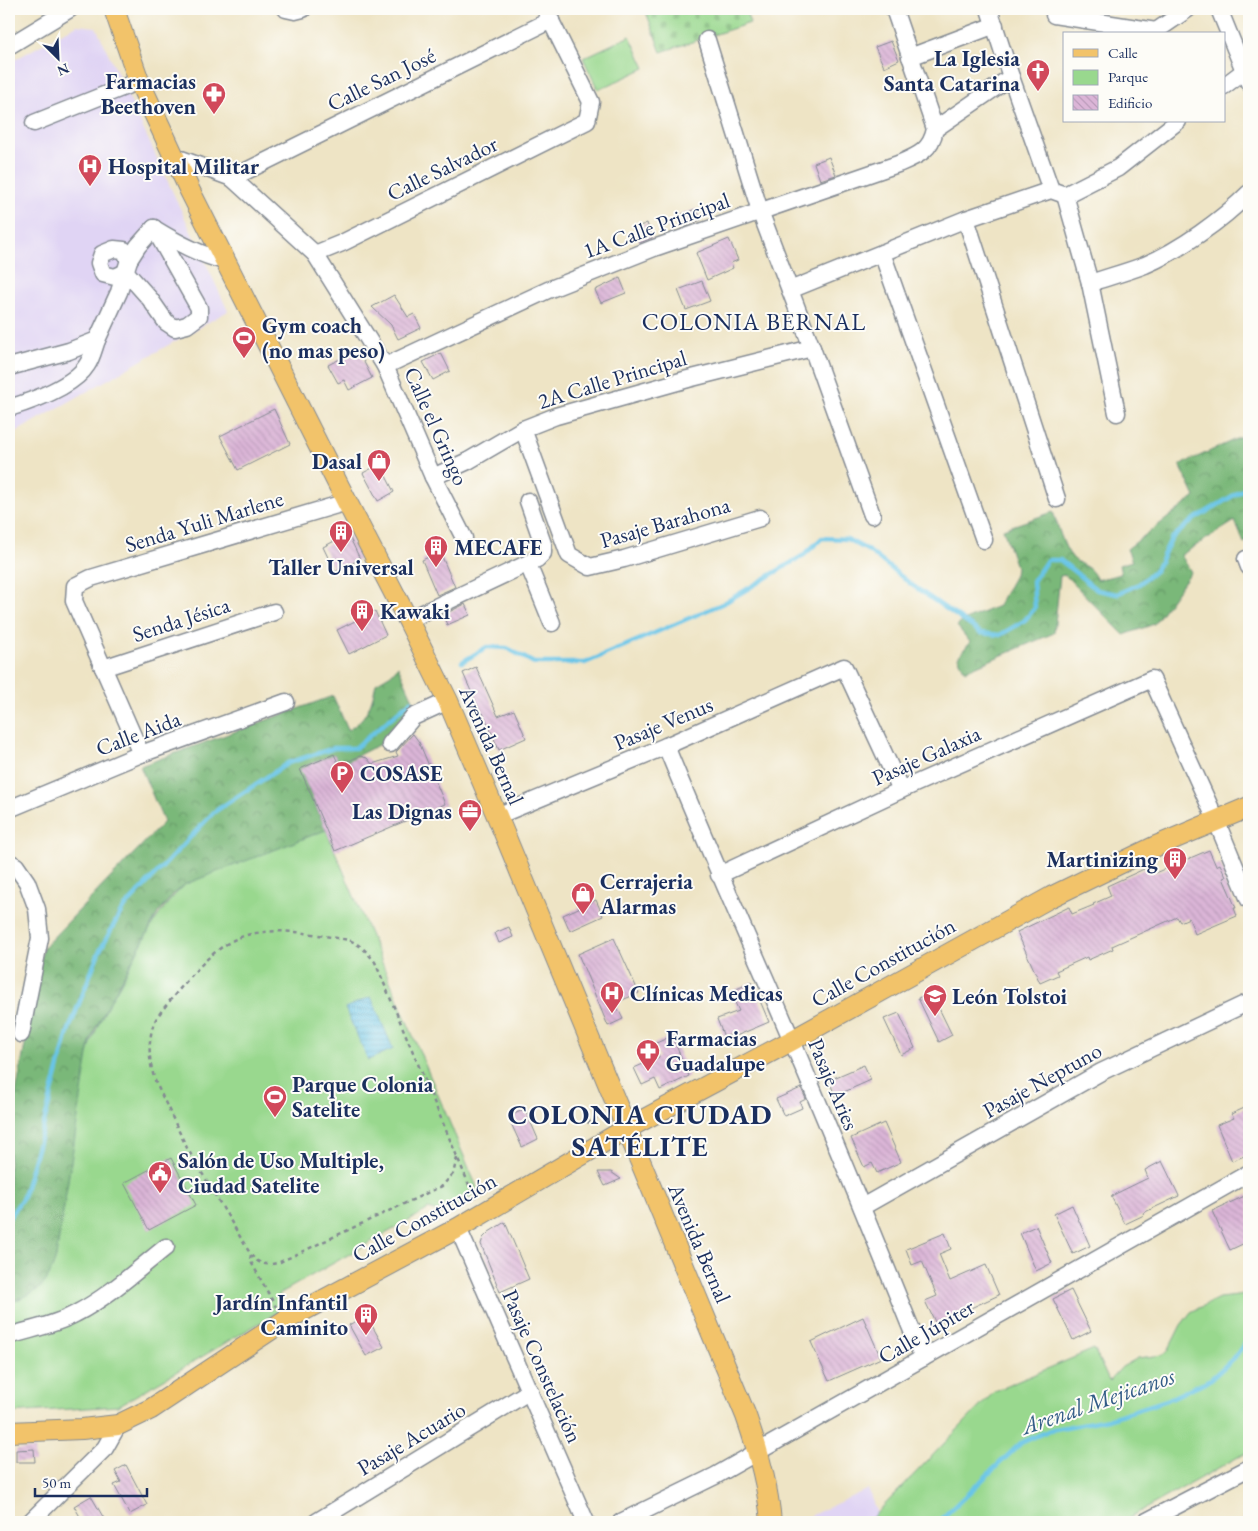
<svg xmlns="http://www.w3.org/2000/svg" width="1258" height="1531" font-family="'EB Garamond',serif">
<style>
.built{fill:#e0d4f4}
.forest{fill:url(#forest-crowns);stroke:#4a746c}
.cemetery{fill:url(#cemetery-stones);stroke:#5a8476}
.green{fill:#99d88e;stroke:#5a8476}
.water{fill:url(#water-rules);stroke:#427aa2}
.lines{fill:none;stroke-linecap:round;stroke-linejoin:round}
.stream{stroke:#69c5e7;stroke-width:4.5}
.building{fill:url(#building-back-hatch)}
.minor-casing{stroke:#848a92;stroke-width:19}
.major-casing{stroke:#848a92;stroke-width:22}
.path{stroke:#848a92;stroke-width:2.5;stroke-dasharray:4 4;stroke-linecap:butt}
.minor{stroke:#fff;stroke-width:16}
.major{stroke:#f2c36a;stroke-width:20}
.labels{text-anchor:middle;stroke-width:4;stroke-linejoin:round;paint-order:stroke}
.poi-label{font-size:22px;font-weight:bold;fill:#1b2f5e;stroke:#fdfcf7;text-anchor:start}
.street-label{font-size:22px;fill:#1b2f5e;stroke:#fdfcf7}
.neighbourhood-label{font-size:24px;letter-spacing:1px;fill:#1b2f5e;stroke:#fdfcf7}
.water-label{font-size:24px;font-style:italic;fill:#325c87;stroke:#fdfcf7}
.district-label{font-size:28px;font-weight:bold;letter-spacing:1px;fill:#1b2f5e;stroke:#fdfcf7}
</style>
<defs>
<pattern id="forest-crowns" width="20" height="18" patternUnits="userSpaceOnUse" patternTransform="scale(1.25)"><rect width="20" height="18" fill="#7ab879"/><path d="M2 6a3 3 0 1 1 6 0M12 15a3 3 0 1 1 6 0" fill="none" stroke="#639666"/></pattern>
<pattern id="cemetery-stones" width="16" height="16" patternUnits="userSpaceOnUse" patternTransform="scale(1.25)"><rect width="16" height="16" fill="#99d88e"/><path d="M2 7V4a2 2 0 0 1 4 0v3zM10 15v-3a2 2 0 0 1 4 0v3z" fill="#83ba7d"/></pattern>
<pattern id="water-rules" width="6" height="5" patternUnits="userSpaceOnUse" patternTransform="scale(1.25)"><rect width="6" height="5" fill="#69c5e7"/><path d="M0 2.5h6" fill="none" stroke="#56a0be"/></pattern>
<pattern id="building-back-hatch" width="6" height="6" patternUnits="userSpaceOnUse" patternTransform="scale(1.25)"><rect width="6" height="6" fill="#dbb5d7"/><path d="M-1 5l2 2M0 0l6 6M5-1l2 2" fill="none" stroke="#bb9cbb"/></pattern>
</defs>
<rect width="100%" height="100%" fill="#fdfcf7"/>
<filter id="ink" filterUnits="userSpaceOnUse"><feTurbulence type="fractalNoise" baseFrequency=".02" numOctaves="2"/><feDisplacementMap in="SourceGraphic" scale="10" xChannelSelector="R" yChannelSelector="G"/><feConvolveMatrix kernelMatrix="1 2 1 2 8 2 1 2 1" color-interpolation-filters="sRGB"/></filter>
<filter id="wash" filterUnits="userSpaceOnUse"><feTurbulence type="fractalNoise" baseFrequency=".0096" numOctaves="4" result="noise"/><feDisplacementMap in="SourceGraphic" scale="20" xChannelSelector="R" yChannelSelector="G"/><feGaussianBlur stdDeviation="1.12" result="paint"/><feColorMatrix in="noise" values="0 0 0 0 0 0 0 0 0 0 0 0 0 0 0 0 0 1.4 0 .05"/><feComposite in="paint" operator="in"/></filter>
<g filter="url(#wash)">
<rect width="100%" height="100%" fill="#eee4c5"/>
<g class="built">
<polygon points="77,25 96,27 228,311 9,436 9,63"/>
<polygon points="868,1489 880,1522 797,1522"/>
</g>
<g class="forest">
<path d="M1249,433V541L1244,543L1235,521L1181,555L1191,572L1154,624L1124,635L1065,575L1060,576L1054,633L965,671L958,657L970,642L957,626L965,620L998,606L1015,575L1016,567L1003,529L1053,512C1058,525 1063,547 1072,557C1082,568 1089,563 1097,580L1121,574L1119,565L1132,561L1127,549L1195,497L1180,465Z"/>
<path d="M398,666L414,702L403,718L382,743L339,765L334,754L300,769L326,830L186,884L173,895L158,913L95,1029L90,1043L56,1257C46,1291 39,1289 9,1304V1131L43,948L164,822L140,766L333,696L348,730C367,719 372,703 376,683L391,674Z"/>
</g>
<polygon class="cemetery" points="645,9 745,9 750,23 661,52"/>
<g class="green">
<polygon points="630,36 645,68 598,90 583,58"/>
<path d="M326,830L479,1192L442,1214L429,1209L279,1294L285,1308L118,1406L9,1413V1304C39,1289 46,1291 56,1257L88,1054C95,1026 110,1002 124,977C143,942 156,911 186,884Z"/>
<polygon points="1249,1291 1249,1451 1121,1522 868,1522 995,1391 1094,1349 1109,1381 1122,1367 1138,1358 1163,1355 1169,1349 1181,1325 1191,1312 1219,1298 1238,1296"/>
</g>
<polygon class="water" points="371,997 393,1049 368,1060 345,1008"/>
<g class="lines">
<g class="stream">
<polyline points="462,662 487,647 507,648 534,663 585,663 724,603 804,555 822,538 847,539 869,551 912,585 981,633 1000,635 1024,621 1035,608 1033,581 1047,560 1060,560 1097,590 1117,594 1139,584 1156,570 1171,539 1193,520 1249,486"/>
<polyline points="9,1218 23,1197 39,1142 68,1032 99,952 122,910 214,812 288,763 334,748 355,748 411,701"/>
<polyline points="938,1522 1021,1443 1050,1430 1108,1419 1167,1400 1211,1379 1235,1357 1249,1337"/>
</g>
</g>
<g id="blocks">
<g class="building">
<polygon points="891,41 899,60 884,67 875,47"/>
<polygon points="829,157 836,175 820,180 814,163"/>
<polygon points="696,209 701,220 685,227 680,215"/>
<polygon points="647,223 652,238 640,243 635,228"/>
<polygon points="729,239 738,260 731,263 733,268 707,280 696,253"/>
<polygon points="620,278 626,293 601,303 595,290"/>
<polygon points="702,281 710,301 686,310 678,290"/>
<polygon points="394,295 408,317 414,314 421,328 398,339 391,325 372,307"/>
<polygon points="358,350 372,378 349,390 344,380 338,383 328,365"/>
<polygon points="441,353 450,371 433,380 423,362"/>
<polygon points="274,409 290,444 238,470 220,436"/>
<polygon points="380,464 394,492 378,501 363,473"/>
<polygon points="348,534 360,559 335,572 323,547"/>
<polygon points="440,552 455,587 437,595 422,560"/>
<polygon points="465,604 470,615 447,625 443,615"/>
<polygon points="375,611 386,635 349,654 337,630"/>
<polygon points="476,667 498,716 514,710 526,738 499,750 483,713 481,714 463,673"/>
<polygon points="413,734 419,742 445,804 335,851 300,769 334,754 339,765 360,756 367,758 372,764 398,756 396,752"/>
<polygon points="1209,850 1216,866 1220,864 1226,877 1223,878 1236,908 1234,908 1237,916 1195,934 1189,918 1180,922 1177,917 1112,946 1113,949 1088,960 1087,957 1056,971 1058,975 1040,983 1017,932 1069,907 1072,914 1094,905 1093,904 1111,896 1107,886 1144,869 1152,866 1155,873"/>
<polygon points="596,900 603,916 570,931 563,915"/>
<polygon points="509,927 513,937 499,943 495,933"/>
<polygon points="614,938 639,993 615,1003 623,1019 608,1026 578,954"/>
<polygon points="752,982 769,1022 736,1036 735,1033 724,1037 717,1019 739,1011 730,992"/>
<polygon points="931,992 952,1035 939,1042 918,998"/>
<polygon points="899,1013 915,1048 901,1055 884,1019"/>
<polygon points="672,1036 689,1076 660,1090 655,1079 642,1085 634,1068 659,1057 654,1044"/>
<polygon points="864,1065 871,1080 835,1096 829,1080"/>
<polygon points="801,1088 806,1099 800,1102 802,1108 784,1116 776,1099"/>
<polygon points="1249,1106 1249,1154 1232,1161 1217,1125 1234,1118 1231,1114"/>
<polygon points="525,1109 538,1139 522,1147 508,1117"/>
<polygon points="884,1123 901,1162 877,1173 872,1163 864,1167 851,1138"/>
<polygon points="171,1158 196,1205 149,1230 124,1183"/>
<polygon points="1162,1161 1179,1196 1143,1213 1144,1215 1125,1224 1111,1196 1148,1178 1145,1170"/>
<polygon points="598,1172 611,1172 621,1179 605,1186"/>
<polygon points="1249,1194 1249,1241 1230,1250 1212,1211"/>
<polygon points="1072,1205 1090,1246 1073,1254 1054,1214"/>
<polygon points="505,1222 529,1279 500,1292 481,1244 483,1238 489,1232"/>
<polygon points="1036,1226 1052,1263 1036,1271 1020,1233"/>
<polygon points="945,1233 951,1249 939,1254 950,1281 986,1265 999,1295 936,1324 925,1301 937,1296 922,1261 912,1265 906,1249"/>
<polygon points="1071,1290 1091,1331 1073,1340 1053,1299"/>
<polygon points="366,1315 384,1347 366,1356 349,1325"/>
<polygon points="863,1317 881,1358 829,1381 811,1342"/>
<polygon points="34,1449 35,1462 16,1462 16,1450"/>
<polygon points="126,1465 147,1505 130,1514 114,1485 121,1482 115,1471"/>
<polygon points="91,1496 106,1522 83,1522 74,1506"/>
</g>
</g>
</g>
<g filter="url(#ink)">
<use href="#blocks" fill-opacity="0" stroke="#848a92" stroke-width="1"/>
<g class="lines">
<g class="minor-casing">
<g id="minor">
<polyline points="286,9 295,11 303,9"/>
<polyline points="989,9 1011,77 1051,190"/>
<polyline points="1219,9 1249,83"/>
<polyline points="1054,15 1156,31 1188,9"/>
<polyline points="707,40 760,211 812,348 872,515"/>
<polyline points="9,46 70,9"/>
<polyline points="910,57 995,25"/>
<polyline points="1224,86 1244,71"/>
<polyline points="34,123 139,81"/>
<polyline points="935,129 1011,77"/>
<polyline points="173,156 232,178 315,254 385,366 433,477 464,538"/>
<polyline points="232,178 551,20"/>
<polyline points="1065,195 1090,283 1117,413"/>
<polyline points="966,219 1057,499"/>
<path d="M155,229C178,243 200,255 225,261"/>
<polyline points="882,253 984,540"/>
<polyline points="315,254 342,243 587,121 591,102 545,9"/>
<polyline points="129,260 124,250 114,249 102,254 99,263 103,274 115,277 126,272 150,299 166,322 175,328 187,325 199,316 199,308 154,228"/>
<path d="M1090,283C1108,277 1127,272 1145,265C1180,250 1222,220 1249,193"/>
<polyline points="790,290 966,219 1051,190 1065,195 1118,168 1178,121"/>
<path d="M385,366L548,290L654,248L898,164C917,156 931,151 935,129L894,9"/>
<polyline points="9,367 69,351 97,340 119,292 129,260 138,246 154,228"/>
<path d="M9,408C32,401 74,386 87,365C92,358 94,348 97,340"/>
<polyline points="523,429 569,555 590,567 624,559 760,518"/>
<polyline points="433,477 468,461 523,429 556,416 688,379 812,348"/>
<polyline points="1246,559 1249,567"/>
<polyline points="528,564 552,623"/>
<polyline points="408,620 537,559 543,553 543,544 528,501"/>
<polyline points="103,668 274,612"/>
<polyline points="390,744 413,717 448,701"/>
<path d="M666,746C699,827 734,907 769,987C822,1110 873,1234 923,1358"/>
<polyline points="141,754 74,601 75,586 91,578 347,502"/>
<polyline points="9,809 141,754 286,702"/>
<polyline points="497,816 666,746 844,667 901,790"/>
<polyline points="9,862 16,866 27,882 37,909 40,938 21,1034"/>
<polyline points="719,875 901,790 1152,679 1216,820 1249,900"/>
<polyline points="862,1207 1101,1072 1249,1002"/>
<polyline points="458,1228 586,1522"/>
<path d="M9,1336C31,1329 55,1325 75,1314C108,1297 137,1270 166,1247"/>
<polyline points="30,1522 105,1448 118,1425"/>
<polyline points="316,1522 530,1391"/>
<polyline points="621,1522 715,1476 1249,1173"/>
<polyline points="1145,1522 1249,1468"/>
</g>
</g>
<g class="major-casing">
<g id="major">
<path d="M114,9L139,81L190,191L347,502L408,620L448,701L497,816L746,1416C758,1450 768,1485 771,1522"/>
<polyline points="9,1432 82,1429 118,1425 151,1409 284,1321 458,1228 626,1129 791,1041 1051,897 1154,847 1249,807"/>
</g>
</g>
<g class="path">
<polyline points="587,1123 597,1118"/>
<path d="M457,1158L453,1174L442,1186L280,1262C268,1266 259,1265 251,1255L187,1148L156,1083C149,1064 147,1043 154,1023C158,1014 166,1006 172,998C193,974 217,941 251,934C284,927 317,935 349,940C361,945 367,952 375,962L475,1199"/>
<polyline points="251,1255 250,1260 276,1307"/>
</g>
<use href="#minor" class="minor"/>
<use href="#major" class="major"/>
</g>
</g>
<defs>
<g id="church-pin" transform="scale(1.25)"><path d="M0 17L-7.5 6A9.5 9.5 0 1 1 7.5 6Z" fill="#d1495b" stroke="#fdfcf7"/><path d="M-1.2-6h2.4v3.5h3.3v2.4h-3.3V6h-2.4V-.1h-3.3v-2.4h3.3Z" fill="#fff"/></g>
<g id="pharmacy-pin" transform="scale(1.25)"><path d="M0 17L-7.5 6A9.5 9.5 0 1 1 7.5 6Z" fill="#d1495b" stroke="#fdfcf7"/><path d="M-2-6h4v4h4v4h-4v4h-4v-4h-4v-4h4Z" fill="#fff"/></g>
<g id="hospital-pin" transform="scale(1.25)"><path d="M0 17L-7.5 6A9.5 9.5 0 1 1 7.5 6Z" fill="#d1495b" stroke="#fdfcf7"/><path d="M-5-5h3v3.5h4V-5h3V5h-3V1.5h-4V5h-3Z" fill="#fff"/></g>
<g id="stadium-pin" transform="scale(1.25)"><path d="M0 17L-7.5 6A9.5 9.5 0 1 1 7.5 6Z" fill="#d1495b" stroke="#fdfcf7"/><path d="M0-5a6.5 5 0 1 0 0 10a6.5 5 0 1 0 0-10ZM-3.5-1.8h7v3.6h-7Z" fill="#fff"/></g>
<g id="shop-pin" transform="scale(1.25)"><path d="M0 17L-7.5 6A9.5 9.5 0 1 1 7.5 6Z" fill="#d1495b" stroke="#fdfcf7"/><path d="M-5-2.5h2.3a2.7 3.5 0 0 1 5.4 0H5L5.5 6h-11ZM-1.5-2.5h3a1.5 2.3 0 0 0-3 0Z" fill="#fff"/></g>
<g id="building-pin" transform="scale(1.25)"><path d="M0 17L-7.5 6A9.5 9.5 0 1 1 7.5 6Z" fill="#d1495b" stroke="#fdfcf7"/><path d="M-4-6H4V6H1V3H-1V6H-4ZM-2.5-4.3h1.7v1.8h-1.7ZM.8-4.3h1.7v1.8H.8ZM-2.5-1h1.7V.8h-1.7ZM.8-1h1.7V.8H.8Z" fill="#fff"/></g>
<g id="parking-pin" transform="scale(1.25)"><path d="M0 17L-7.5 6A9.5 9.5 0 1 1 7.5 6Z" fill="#d1495b" stroke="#fdfcf7"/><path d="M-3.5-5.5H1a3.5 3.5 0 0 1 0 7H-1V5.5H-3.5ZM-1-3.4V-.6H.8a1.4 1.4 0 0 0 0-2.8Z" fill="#fff"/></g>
<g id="office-pin" transform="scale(1.25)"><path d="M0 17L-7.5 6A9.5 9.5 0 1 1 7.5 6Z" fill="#d1495b" stroke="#fdfcf7"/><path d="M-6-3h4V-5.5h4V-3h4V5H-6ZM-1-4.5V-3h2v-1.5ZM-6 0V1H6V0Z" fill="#fff"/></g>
<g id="school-pin" transform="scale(1.25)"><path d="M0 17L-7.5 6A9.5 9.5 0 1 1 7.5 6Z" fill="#d1495b" stroke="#fdfcf7"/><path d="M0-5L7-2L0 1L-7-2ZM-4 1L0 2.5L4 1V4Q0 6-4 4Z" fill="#fff"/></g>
<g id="civic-pin" transform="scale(1.25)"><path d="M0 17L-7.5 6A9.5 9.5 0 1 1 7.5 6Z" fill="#d1495b" stroke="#fdfcf7"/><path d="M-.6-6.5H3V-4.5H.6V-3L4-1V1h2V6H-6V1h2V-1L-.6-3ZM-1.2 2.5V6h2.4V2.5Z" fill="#fff"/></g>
</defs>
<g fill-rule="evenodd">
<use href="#church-pin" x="1038" y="71"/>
<use href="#pharmacy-pin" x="214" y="94"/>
<use href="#hospital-pin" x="90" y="166"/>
<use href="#stadium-pin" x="244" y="338"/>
<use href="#shop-pin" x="379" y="461"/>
<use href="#building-pin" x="341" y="532"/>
<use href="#building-pin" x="436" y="547"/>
<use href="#building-pin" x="362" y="611"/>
<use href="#parking-pin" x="342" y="773"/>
<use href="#office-pin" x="470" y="811"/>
<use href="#building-pin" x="1175" y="859"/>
<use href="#shop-pin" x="583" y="894"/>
<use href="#hospital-pin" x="612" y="993"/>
<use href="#school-pin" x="935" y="996"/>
<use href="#pharmacy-pin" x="648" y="1051"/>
<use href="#stadium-pin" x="275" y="1097"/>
<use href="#civic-pin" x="160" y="1173"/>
<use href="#building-pin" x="366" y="1315"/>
</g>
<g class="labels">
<g class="poi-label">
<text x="1020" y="66" text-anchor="end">La Iglesia<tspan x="1020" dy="25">Santa Catarina</tspan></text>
<text x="196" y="89" text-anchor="end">Farmacias<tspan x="196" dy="25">Beethoven</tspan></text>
<text x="108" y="174">Hospital Militar</text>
<text x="262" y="333">Gym coach<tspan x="262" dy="25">(no mas peso)</tspan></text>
<text x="362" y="469" text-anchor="end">Dasal</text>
<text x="454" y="555">MECAFE</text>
<text x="341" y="575" text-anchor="middle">Taller Universal</text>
<text x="380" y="619">Kawaki</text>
<text x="360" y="781">COSASE</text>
<text x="452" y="819" text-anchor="end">Las Dignas</text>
<text x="1158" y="867" text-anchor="end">Martinizing</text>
<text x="600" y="889">Cerrajeria<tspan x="600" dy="25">Alarmas</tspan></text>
<text x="630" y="1001">Clínicas Medicas</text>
<text x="952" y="1004">León Tolstoi</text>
<text x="666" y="1046">Farmacias<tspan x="666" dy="25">Guadalupe</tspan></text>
<text x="292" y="1092">Parque Colonia<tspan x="292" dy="25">Satelite</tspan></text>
<text x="178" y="1168">Salón de Uso Multiple,<tspan x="178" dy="25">Ciudad Satelite</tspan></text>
<text x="348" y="1310" text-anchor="end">Jardín Infantil<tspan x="348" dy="25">Caminito</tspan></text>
</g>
<g class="street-label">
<text transform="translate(381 79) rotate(-26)" y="8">Calle San José</text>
<text transform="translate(442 168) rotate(-26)" y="8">Calle Salvador</text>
<text transform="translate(656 225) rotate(-20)" y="8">1A Calle Principal</text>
<text transform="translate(612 379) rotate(-17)" y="8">2A Calle Principal</text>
<text transform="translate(437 426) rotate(66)" y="8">Calle el Gringo</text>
<text transform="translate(204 521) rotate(-17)" y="8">Senda Yuli Marlene</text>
<text transform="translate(665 522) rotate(-16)" y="8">Pasaje Barahona</text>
<text transform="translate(181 619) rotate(-18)" y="8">Senda Jésica</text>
<text transform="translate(663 723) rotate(-23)" y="8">Pasaje Venus</text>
<text transform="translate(138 733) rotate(-21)" y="8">Calle Aida</text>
<text transform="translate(492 745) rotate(66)" y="8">Avenida Bernal</text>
<text transform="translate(926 755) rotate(-24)" y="8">Pasaje Galaxia</text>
<text transform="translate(883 962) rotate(-29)" y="8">Calle Constitución</text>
<text transform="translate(1042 1080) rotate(-29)" y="8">Pasaje Neptuno</text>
<text transform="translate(834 1084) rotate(67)" y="8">Pasaje Aries</text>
<text transform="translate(424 1217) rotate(-29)" y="8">Calle Constitución</text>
<text transform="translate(700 1243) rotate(67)" y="8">Avenida Bernal</text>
<text transform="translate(926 1331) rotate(-30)" y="8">Calle Júpiter</text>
<text transform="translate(543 1366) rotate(66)" y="8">Pasaje Constelación</text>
<text transform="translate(411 1438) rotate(-31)" y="8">Pasaje Acuario</text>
</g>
<g class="neighbourhood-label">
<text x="754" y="330">COLONIA BERNAL</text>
</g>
<g class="water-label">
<text transform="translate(1098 1401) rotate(-19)" y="8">Arenal Mejicanos</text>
</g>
<g class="district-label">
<text x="640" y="1124">COLONIA CIUDAD<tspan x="640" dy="32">SATÉLITE</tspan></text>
</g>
</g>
<rect width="1258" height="1531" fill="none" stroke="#fdfcf7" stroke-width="30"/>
<rect x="1063" y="32" width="162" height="90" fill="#fdfcf7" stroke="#a3aaba"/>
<rect x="1073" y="49" width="25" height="8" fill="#f2c36a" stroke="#a3aaba"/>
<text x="1108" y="58" font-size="15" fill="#1b2f5e">Calle</text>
<rect x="1073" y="70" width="25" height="15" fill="#99d88e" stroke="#a3aaba"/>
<text x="1108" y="82" font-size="15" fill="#1b2f5e">Parque</text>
<rect x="1073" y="95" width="25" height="15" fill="url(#building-back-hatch)" stroke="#a3aaba"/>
<text x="1108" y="108" font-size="15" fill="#1b2f5e">Edificio</text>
<g transform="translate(58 58) rotate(156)" stroke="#fdfcf7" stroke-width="4" paint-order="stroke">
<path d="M0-4L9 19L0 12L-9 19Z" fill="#1b2f5e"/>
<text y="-8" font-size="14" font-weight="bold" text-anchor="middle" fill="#1b2f5e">N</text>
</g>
<path d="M35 1488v8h112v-8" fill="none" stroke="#1b2f5e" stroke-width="2.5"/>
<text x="42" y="1488" font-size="15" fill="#1b2f5e" stroke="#fdfcf7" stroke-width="4" paint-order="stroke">50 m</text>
</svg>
